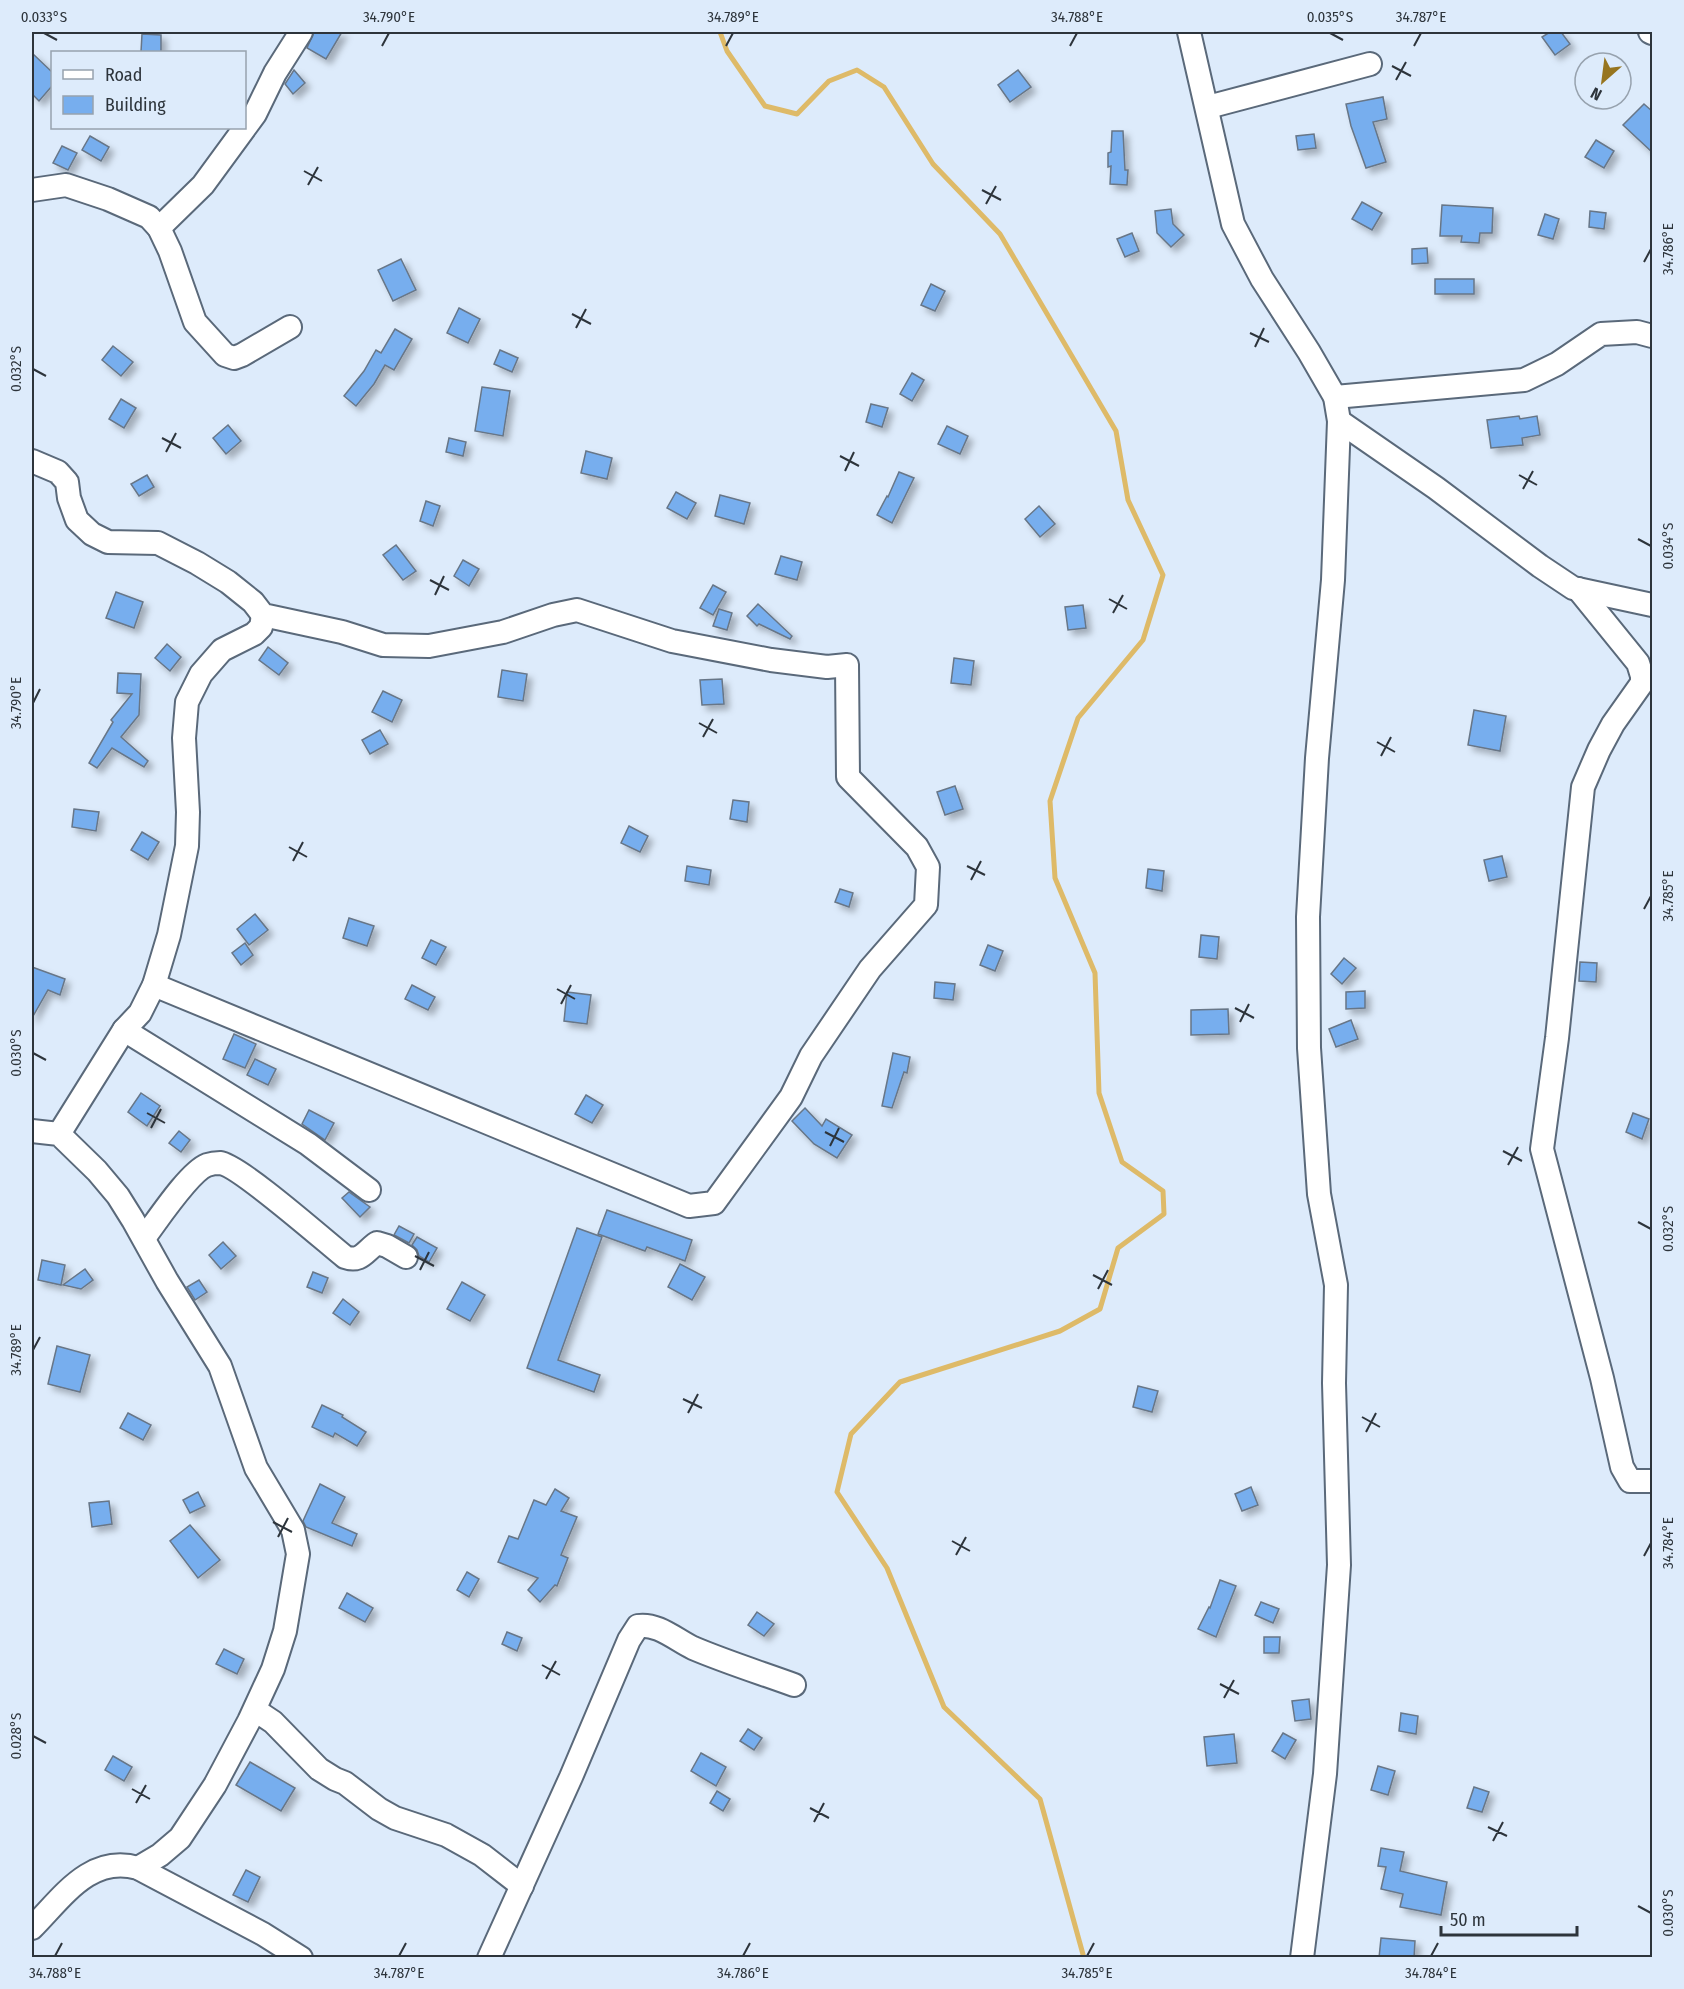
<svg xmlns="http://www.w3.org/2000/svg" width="1684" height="1989" font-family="'Fira Sans Condensed',sans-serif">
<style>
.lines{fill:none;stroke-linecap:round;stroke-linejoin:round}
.stream{stroke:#deba68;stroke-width:5}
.building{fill:#77aeee;stroke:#677687;stroke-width:1.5;filter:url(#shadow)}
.minor-casing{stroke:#5a697a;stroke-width:26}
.minor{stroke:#fff;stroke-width:22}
.ticks{fill:none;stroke:#2d343b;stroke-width:2}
.neatline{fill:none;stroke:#2d343b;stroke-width:2}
.ticks-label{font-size:15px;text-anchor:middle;fill:#2d343b}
</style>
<defs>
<filter id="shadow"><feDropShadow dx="5" dy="5" stdDeviation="3" flood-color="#0004"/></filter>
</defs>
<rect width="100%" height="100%" fill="#ddebfb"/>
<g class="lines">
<polyline class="stream" points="720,32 727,51 765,106 797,114 829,81 857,70 884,87 933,164 1000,234 1116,431 1128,500 1163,575 1143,640 1078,718 1050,801 1055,878 1095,973 1099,1093 1122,1162 1163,1191 1164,1214 1118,1248 1100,1309 1060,1331 900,1382 851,1434 837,1492 887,1568 944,1707 1040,1799 1084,1958"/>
</g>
<g class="building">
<polygon points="314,32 342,32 326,59 307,48"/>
<polygon points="1550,32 1561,32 1570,44 1555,55 1542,37"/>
<polygon points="142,34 161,35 161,52 141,52"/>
<polygon points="32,53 52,72 52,86 39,101 32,94"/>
<polygon points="294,70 305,83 293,94 285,84"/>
<polygon points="1018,70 1031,87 1010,102 998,85"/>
<polygon points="1383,97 1387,119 1373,122 1386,162 1366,168 1351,126 1346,104"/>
<polygon points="1644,104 1653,112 1653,153 1623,125"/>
<polygon points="1112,131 1123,131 1125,170 1128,170 1127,185 1110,184 1111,166 1108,167 1108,153 1111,152"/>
<polygon points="1314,134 1316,148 1298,150 1296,136"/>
<polygon points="90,136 109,147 101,161 82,150"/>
<polygon points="1596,140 1614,151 1604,168 1585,157"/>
<polygon points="62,146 77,153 68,170 53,163"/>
<polygon points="1362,202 1382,213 1372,230 1352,219"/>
<polygon points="1442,205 1493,208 1492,233 1480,233 1479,243 1461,242 1462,236 1440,236"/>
<polygon points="1171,209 1173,224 1184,235 1171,247 1157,233 1155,211"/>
<polygon points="1590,211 1606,213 1604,229 1589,227"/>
<polygon points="1545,214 1559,219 1553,239 1538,235"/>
<polygon points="1132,233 1139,251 1125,257 1117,239"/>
<polygon points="1427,248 1428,263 1412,264 1412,249"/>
<polygon points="401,259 416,290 393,301 378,270"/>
<rect x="1435" y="279" width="39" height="15"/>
<polygon points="931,284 945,291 935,311 921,305"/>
<polygon points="459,308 480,319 468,343 447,333"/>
<polygon points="395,329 412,339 394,370 385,365 374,384 356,406 344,396 364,371 376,350 381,353"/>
<polygon points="113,346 133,362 121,376 102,360"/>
<polygon points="500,350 518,358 512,372 494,364"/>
<polygon points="912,373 924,380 912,401 900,394"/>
<polygon points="482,387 510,391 503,436 475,431"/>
<polygon points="121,399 136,408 124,428 109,419"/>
<polygon points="871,404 888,408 882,427 866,422"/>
<polygon points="1519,416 1520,419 1537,416 1540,435 1522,438 1523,445 1491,448 1487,420"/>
<polygon points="228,425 241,441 226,454 213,438"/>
<polygon points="947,426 968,436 960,454 938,444"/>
<polygon points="449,438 466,442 463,456 446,452"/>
<polygon points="586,451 612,458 607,479 581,473"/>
<polygon points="899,472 914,478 892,523 877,515 887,496 888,497"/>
<polygon points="147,475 154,487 139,496 131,484"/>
<polygon points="676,492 696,503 687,519 667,508"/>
<polygon points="720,495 750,503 744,524 715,516"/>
<polygon points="426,501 440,506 433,526 420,521"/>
<polygon points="1039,506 1055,524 1040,537 1025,519"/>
<polygon points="396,545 416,571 403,580 383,555"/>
<polygon points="781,556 802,562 797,580 775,574"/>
<polygon points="463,560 479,569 469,586 454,576"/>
<polygon points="713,585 726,592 713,615 700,608"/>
<polygon points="116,592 143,602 134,628 106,618"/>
<polygon points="758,604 792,636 790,639 759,624 757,626 747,616"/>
<polygon points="1083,605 1086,628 1068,630 1065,607"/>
<polygon points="719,609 732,613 727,630 713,626"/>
<polygon points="167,644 181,657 170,671 155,658"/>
<polygon points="268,647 288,663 279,675 259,660"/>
<polygon points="954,658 974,661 971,685 951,683"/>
<polygon points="502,670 527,674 523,701 498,697"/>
<polygon points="118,673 141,674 139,715 121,737 148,761 144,767 112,748 97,768 89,763 113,722 111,720 132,694 117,693"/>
<polygon points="722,679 724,704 702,705 700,680"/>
<polygon points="383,691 402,700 392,722 372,712"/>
<polygon points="1474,710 1506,716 1500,751 1468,745"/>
<polygon points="380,730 388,744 370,754 362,740"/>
<polygon points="955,786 963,809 945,815 937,792"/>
<polygon points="733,800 749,802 747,822 730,819"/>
<polygon points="74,809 99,812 96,831 72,827"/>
<polygon points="629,826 648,836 640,852 621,843"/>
<polygon points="142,832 159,842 148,860 131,850"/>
<polygon points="1502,856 1507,877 1489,881 1484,860"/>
<polygon points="687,866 711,870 709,885 685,881"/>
<polygon points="1148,869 1164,871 1162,891 1146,888"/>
<polygon points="840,889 853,893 849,907 835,902"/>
<polygon points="255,914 268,930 249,945 237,929"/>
<polygon points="349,918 374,926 367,946 343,938"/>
<polygon points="1201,935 1219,937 1217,959 1199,957"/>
<polygon points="431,940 446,947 436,965 422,958"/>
<polygon points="245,943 253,955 241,965 232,953"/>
<polygon points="988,945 1003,951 995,971 980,965"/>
<polygon points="1344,958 1356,968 1342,984 1331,974"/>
<polygon points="1580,962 1597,963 1596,982 1579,981"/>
<polygon points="32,967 65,979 60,995 48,990 32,1018"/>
<polygon points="935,982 955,984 953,1000 934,998"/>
<polygon points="412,985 435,997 428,1010 405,999"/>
<polygon points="1365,991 1365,1008 1346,1009 1346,992"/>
<polygon points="567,992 591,995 587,1024 564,1021"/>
<polygon points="1228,1009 1229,1034 1191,1035 1191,1010"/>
<polygon points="1351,1020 1358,1039 1336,1047 1329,1029"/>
<polygon points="234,1034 256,1044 245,1068 223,1059"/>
<polygon points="893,1053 910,1057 907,1073 904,1072 892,1108 882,1106"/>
<polygon points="255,1059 276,1069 268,1085 247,1075"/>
<polygon points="141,1093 160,1106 147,1126 128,1112"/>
<polygon points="586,1095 603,1105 592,1123 575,1114"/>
<polygon points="805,1108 822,1126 826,1119 852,1135 837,1158 814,1144 792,1121"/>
<polygon points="309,1110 334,1123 325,1140 302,1124"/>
<polygon points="1633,1113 1649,1119 1642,1139 1626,1132"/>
<polygon points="179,1131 190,1140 181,1152 169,1143"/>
<polygon points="349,1192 370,1207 360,1217 342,1198"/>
<polygon points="607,1210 692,1240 685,1261 647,1247 645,1251 598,1234"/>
<polygon points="399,1226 414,1234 409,1243 394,1235"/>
<polygon points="577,1228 602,1237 558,1360 600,1375 594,1392 527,1368"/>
<polygon points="417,1237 437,1248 429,1262 419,1256 417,1250 412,1245"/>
<polygon points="223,1242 236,1256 221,1269 209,1255"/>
<polygon points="42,1260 65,1265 61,1285 38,1280"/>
<polygon points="680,1264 705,1277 692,1300 668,1287"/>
<polygon points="85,1269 93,1280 81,1289 63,1285"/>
<polygon points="313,1272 328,1278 322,1293 307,1287"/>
<polygon points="199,1280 207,1292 195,1300 187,1287"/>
<polygon points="462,1282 485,1295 470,1321 447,1309"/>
<polygon points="343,1299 359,1312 350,1325 333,1313"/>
<polygon points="57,1346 90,1355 80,1392 48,1384"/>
<polygon points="1138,1386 1158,1391 1152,1412 1133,1407"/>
<polygon points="322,1405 343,1415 342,1417 366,1432 357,1446 335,1433 333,1437 312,1427"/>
<polygon points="128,1413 151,1425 143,1440 120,1428"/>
<polygon points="320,1484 345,1497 332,1523 357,1534 352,1546 306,1527 303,1521"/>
<polygon points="1251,1487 1258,1505 1242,1511 1235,1494"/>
<polygon points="555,1489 569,1498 561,1511 577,1517 561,1555 568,1558 557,1586 555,1585 540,1602 528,1590 538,1578 498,1562 509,1536 518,1539 534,1500 546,1505"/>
<polygon points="198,1492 205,1506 190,1513 183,1500"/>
<polygon points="109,1501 112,1524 92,1527 89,1503"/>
<polygon points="190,1525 220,1560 198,1578 170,1541"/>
<polygon points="467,1572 479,1579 469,1597 457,1590"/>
<polygon points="1220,1580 1236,1586 1216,1637 1198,1629 1209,1607 1210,1608"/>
<polygon points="347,1593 373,1608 365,1622 339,1608"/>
<polygon points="1261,1602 1279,1609 1273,1623 1255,1615"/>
<polygon points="757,1612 774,1624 764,1636 748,1625"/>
<polygon points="507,1632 522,1638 517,1651 502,1644"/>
<polygon points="1264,1637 1280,1637 1279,1653 1264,1653"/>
<polygon points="224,1649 244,1659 237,1674 216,1664"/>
<polygon points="1309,1699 1311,1719 1295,1721 1292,1701"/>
<polygon points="1401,1713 1418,1716 1416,1734 1399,1731"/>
<polygon points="748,1729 762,1738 754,1750 740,1741"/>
<polygon points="1283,1733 1296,1740 1285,1759 1272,1751"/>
<polygon points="1234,1734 1237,1763 1207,1766 1204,1737"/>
<polygon points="701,1753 726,1767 716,1786 691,1771"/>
<polygon points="113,1756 132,1767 124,1781 105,1770"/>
<polygon points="250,1762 295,1788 281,1811 236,1785"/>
<polygon points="1378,1766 1395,1771 1388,1795 1371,1790"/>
<polygon points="1474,1787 1489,1792 1482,1812 1467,1808"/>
<polygon points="717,1791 730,1799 723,1811 710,1803"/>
<polygon points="1381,1848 1404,1852 1400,1871 1447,1882 1441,1915 1400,1907 1403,1894 1381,1889 1386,1867 1378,1866"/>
<polygon points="246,1870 260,1877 248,1902 233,1895"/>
<polygon points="1381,1938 1415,1941 1414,1958 1379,1958"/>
</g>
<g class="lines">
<g class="minor-casing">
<g id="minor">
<polyline points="1189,32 1233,224 1262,279 1309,352 1335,397 1339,421 1333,580 1317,758 1308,917 1309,1048 1319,1194 1336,1285 1334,1383 1339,1565 1325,1774 1302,1958"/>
<polyline points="1650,32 1652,33"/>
<polyline points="1208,107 1370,64"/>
<polyline points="32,190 66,185 108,199 149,217 159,228 170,251 195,322 225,355 234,358 242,355 290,327"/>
<polyline points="159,228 203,185 255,114 275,73 301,32"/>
<polyline points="1335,397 1524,380 1557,364 1601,334 1637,332 1652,336"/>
<polyline points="1339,421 1436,488 1540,566 1573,588 1652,605"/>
<polyline points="32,461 58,472 67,482 69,498 77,520 92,534 108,542 158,543 197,563 228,582 253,602 263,615 342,632 383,645 429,646 503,632 553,615 577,610 672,641 771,660 827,667 847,665 848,777 917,847 928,867 926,905 870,969 811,1056 791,1097 714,1203 689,1206 154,985"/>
<polyline points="1578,589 1638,663 1642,676 1642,683 1613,724 1599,750 1583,787 1557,1038 1542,1149 1602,1378 1622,1467 1630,1481 1652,1481"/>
<polyline points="124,1030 308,1144 369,1190"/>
<polyline points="32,1131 59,1134 97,1171 118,1196 133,1220 167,1281 220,1366 256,1468 293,1530 298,1554 285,1631 273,1669 249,1721 215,1785 180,1838 160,1855 138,1868"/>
<polyline points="59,1134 124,1030 140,1013 154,985 169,935 187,846 188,812 184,738 187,702 201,674 222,650 254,634 261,627 263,615"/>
<path d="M144,1238C157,1221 189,1172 207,1165C210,1164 217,1163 220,1163C239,1165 325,1241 345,1257C361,1263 365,1251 377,1243L387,1246L406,1257"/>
<polyline points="255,1710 273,1722 319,1769 335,1779 345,1783 379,1809 395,1818 446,1835 482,1855 522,1886"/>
<path d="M32,1928C62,1898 90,1854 138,1868L263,1934L301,1958"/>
<path d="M489,1958L571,1777L629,1640L638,1626C658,1623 676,1640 693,1648C726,1662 761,1673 794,1685"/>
</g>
</g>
<use href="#minor" class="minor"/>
</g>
<path class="ticks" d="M44,33L57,40M1330,33L1343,40M382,46L389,33M726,46L733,33M1070,46L1077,33M1414,46L1421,33M1392,66L1411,76M1396,80L1406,62M304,171L322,181M308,185L318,167M982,190L1001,200M986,204L996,186M1644,262L1651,249M572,314L591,324M576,328L586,309M1250,333L1269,342M1255,347L1264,328M33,369L46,376M162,438L181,448M166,452L176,433M840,456L859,466M845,471L854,452M1519,475L1537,485M1523,489L1533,471M1638,539L1651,546M430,580L449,590M435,595L444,576M1109,599L1127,609M1113,613L1123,595M33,703L40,689M699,723L717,733M703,737L713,719M1377,742L1395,752M1381,756L1391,737M289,847L307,857M293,861L303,842M967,866L985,875M971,880L981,861M1644,909L1651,896M557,989L575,999M561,1004L571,985M1235,1008L1254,1018M1240,1022L1249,1004M33,1053L46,1060M147,1113L165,1123M151,1128L161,1109M825,1132L844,1142M830,1146L839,1128M1503,1151L1522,1161M1508,1165L1518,1147M1638,1222L1651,1229M415,1256L434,1266M420,1270L429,1252M1093,1275L1112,1285M1098,1289L1108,1270M33,1350L40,1337M683,1399L702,1408M688,1413L698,1394M1362,1417L1380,1427M1366,1432L1376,1413M273,1522L292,1532M278,1537L288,1518M952,1541L970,1551M956,1555L966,1537M1644,1556L1651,1543M542,1665L560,1675M546,1679L556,1661M1220,1684L1239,1694M1224,1698L1234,1680M33,1736L46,1743M132,1789L150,1799M136,1803L146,1785M810,1808L829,1818M814,1822L824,1803M1488,1827L1507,1836M1493,1841L1503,1822M1638,1906L1651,1913M55,1956L62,1943M399,1956L406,1943M743,1956L750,1943M1087,1956L1094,1943M1431,1956L1438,1943"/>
<rect width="1684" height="1989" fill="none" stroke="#ddebfb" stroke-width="66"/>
<rect x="51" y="51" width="195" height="78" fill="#ddebfb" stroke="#97a2ae" stroke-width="1.5"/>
<rect x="63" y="70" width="30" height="9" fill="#ffffff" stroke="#97a2ae" stroke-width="1.5"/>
<text x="105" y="81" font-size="18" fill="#2d343b">Road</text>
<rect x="63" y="96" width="30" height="18" fill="#77aeee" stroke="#97a2ae" stroke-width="1.5"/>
<text x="105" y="111" font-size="18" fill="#2d343b">Building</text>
<g transform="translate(1603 81) rotate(208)"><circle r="28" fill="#ddebfb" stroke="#97a2ae" stroke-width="1.5"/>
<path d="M0-4.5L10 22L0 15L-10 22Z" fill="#97751f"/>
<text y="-9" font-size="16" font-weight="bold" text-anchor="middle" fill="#2d343b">N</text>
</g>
<path d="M1441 1926v9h136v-9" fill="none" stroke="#2d343b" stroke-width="3"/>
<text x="1450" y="1926" font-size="18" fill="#2d343b" stroke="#ddebfb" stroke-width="4.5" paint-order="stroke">50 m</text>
<rect x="33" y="33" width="1618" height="1923" class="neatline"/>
<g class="ticks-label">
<text x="44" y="22">0.033°S</text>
<text x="389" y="22">34.790°E</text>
<text x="733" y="22">34.789°E</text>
<text x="1077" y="22">34.788°E</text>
<text x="1330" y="22">0.035°S</text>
<text x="1421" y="22">34.787°E</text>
<text transform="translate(1668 249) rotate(-90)" y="5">34.786°E</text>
<text transform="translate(16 369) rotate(-90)" y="5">0.032°S</text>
<text transform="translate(1668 546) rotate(-90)" y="5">0.034°S</text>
<text transform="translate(16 703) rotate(-90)" y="5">34.790°E</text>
<text transform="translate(1668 896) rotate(-90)" y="5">34.785°E</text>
<text transform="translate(16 1053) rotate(-90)" y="5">0.030°S</text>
<text transform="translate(1668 1229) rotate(-90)" y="5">0.032°S</text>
<text transform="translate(16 1350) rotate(-90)" y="5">34.789°E</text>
<text transform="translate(1668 1543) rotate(-90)" y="5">34.784°E</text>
<text transform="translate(16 1736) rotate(-90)" y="5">0.028°S</text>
<text transform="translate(1668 1913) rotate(-90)" y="5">0.030°S</text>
<text x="55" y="1978">34.788°E</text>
<text x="399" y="1978">34.787°E</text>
<text x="743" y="1978">34.786°E</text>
<text x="1087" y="1978">34.785°E</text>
<text x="1431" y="1978">34.784°E</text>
</g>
</svg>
